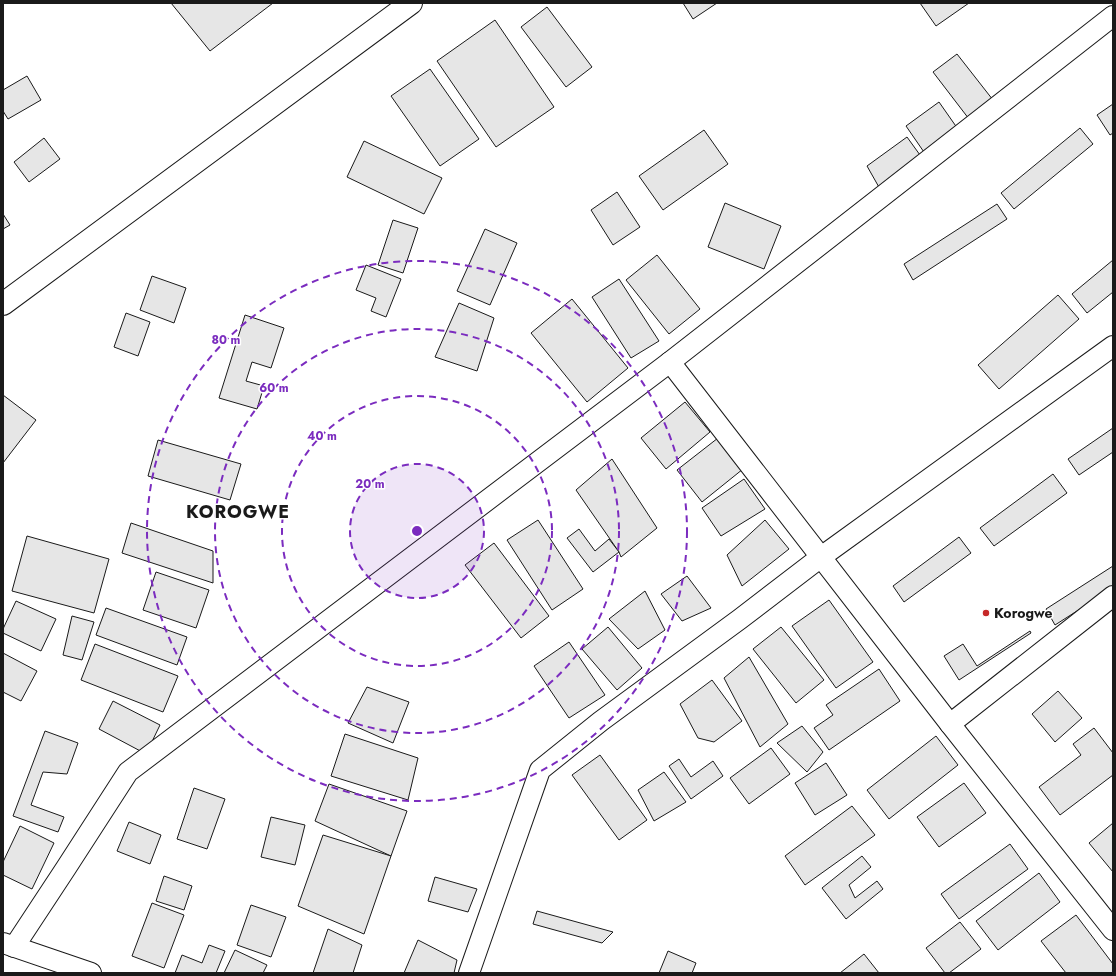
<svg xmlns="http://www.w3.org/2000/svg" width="1116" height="976" font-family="Jost,sans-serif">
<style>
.building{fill:#e6e6e6;stroke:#1a1a1a}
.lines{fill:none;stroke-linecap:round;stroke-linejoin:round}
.minor-casing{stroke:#1a1a1a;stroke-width:22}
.trunk-casing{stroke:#1a1a1a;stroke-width:24}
.minor{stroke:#fff;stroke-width:20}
.trunk{stroke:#fff;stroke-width:22}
.ring{fill:none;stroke:#7b2cbf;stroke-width:2;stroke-dasharray:7 5}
.poi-dot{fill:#c62828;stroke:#fff;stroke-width:1.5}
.labels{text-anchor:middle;stroke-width:3;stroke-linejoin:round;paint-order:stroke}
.poi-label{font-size:14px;font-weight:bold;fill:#1a1a1a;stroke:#fff;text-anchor:start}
.district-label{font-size:18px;font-weight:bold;letter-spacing:1px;fill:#1a1a1a;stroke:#fff}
.centre{fill:#7b2cbf;stroke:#fff;stroke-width:2}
.ring-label{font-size:12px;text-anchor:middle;font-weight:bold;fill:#7b2cbf;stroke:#fff;stroke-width:3;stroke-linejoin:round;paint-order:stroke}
</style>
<rect width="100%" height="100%" fill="#fff"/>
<g class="building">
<polygon points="171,3 273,3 210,51"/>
<polygon points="683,3 717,3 693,19"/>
<polygon points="920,3 969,3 936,26"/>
<polygon points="547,7 592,67 566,87 521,27"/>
<polygon points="495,20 554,107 496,147 437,61"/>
<polygon points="957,54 993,100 969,119 933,72"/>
<polygon points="430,69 479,139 440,166 391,96"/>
<polygon points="27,76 41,100 8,119 3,111 3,90"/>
<polygon points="939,102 960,132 926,155 906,126"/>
<polygon points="1113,104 1113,133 1110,135 1097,115"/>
<polygon points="1080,128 1093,144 1014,209 1001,193"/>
<polygon points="704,130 728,164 663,210 639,176"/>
<polygon points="907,137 920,155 880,189 867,166"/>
<polygon points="44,138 60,159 29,182 14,162"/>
<polygon points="364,141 442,178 424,214 347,177"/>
<polygon points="617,192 640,227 613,245 591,210"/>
<polygon points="725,203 781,226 764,269 708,247"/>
<polygon points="997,204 1007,219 913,280 904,264"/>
<polygon points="3,214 10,225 3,229"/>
<polygon points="393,220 418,228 403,273 378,265"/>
<polygon points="485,229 517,243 490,305 457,291"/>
<polygon points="657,255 700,309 669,334 626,280"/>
<polygon points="1113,260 1113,292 1087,313 1072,294"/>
<polygon points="366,265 401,279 386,317 371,311 376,298 356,290"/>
<polygon points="152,276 186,288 174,323 140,310"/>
<polygon points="619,279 659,341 631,358 592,297"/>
<polygon points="1058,295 1079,319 999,389 978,365"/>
<polygon points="572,299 628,368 587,402 531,333"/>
<polygon points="459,303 494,318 477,371 435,357"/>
<polygon points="126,313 150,322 138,356 114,347"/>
<polygon points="245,315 284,328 271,368 252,362 246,381 264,386 257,409 219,398"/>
<polygon points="3,395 36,420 3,463"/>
<polygon points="685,402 710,432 666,469 641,438"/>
<polygon points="1113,428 1113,452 1079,475 1068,459"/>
<polygon points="718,438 743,469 702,502 677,470"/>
<polygon points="158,440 241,464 230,500 148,476"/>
<polygon points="612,459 657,528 621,557 619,552 576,490"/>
<polygon points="1053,474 1067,493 994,546 980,528"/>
<polygon points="744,479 765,509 721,536 702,508"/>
<polygon points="538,520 583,589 552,610 507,540"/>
<polygon points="765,520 789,549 742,586 727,555"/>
<polygon points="131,523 213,551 213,583 122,553"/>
<polygon points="579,529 595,551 609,539 619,552 593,572 567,538"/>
<polygon points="27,536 109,559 94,613 12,591"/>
<polygon points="959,537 971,553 904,602 893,586"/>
<polygon points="494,543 549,616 521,638 465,565"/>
<polygon points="1113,566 1113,588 1055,625 1046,609"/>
<polygon points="156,572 209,590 196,628 143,610"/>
<polygon points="687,576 711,608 682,621 661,594"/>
<polygon points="645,591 665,630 638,649 609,619"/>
<polygon points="829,600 873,662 836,688 792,626"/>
<polygon points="16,601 56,619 41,651 3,633 3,629"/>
<polygon points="106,608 187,637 177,665 96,635"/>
<polygon points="72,616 94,622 82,660 63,655"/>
<polygon points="608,627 642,668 617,690 582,649"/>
<polygon points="781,627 824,680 796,703 753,649"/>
<polygon points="1030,631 1031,633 959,680 944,656 963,644 977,666"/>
<polygon points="569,642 605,695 569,718 534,666"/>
<polygon points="95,644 178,676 163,712 81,680"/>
<polygon points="3,653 37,671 21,701 3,692"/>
<polygon points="749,657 788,724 760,747 724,678"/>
<polygon points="879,669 900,701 829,750 814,728 833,715 826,705"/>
<polygon points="712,680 742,721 714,742 698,738 680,704"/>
<polygon points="367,687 409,702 393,743 348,723"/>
<polygon points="1058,691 1082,718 1055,742 1032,714"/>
<polygon points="113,701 160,725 146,754 99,729"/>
<polygon points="802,726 823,752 807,772 777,743"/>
<polygon points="1094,728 1113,753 1113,775 1060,815 1039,787 1081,755 1073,744"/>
<polygon points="45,731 78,743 67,774 43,772 31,805 64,817 58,832 13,816"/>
<polygon points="345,734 418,758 408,800 331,776"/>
<polygon points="936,736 958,765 889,819 867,790"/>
<polygon points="771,748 790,774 749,804 730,778"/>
<polygon points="600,755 647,820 619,840 572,775"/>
<polygon points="679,759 691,777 713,761 723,776 691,799 669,766"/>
<polygon points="826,763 847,795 815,815 795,783"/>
<polygon points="664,772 686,802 654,821 638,790"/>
<polygon points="964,783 986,813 939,847 917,817"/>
<polygon points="329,784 407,811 391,856 315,821"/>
<polygon points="194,788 225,799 207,849 177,839"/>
<polygon points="852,806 875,835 805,885 785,856"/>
<polygon points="271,817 305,825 295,865 261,857"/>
<polygon points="129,822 161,835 150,864 117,851"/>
<polygon points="1113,823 1113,872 1089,843"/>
<polygon points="20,826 54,843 32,889 3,875 3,862"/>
<polygon points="323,835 391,856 364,934 298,906"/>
<polygon points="1010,844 1028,869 959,919 941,894"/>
<polygon points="862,856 871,867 849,885 855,898 877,881 883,889 846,919 822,888"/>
<polygon points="1039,873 1060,902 998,950 976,921"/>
<polygon points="164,876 192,886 184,910 156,901"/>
<polygon points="435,877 477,889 468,912 428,901"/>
<polygon points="152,903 184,915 164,968 132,956"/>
<polygon points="251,905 286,917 271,957 237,945"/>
<polygon points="537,911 613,932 602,943 533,924"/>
<polygon points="1076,915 1113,964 1113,973 1066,973 1041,941"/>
<polygon points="960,922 981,949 949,973 945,973 926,948"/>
<polygon points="328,929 362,945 353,973 313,973"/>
<polygon points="418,940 457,960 454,973 404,973"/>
<polygon points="209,945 225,951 216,973 175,973 182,955 202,963"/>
<polygon points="235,950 267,965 263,973 224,973"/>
<polygon points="668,951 696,963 692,973 659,973"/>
<polygon points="864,954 879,973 840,973"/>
</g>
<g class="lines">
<g class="minor-casing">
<g id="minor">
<polyline points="670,362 950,724 1113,930"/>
<polyline points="950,724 1113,596"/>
<polyline points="3,943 91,973"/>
<polyline points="14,947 66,868 128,772 670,362 1113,16"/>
<polyline points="469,973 540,770 601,721 740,619 821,557 1113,346"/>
</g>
</g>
<g class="trunk-casing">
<polyline id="trunk" points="3,304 411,3"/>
</g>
<use href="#minor" class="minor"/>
<use href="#trunk" class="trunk"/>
</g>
<circle cx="417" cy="531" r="67" fill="#7b2cbf" fill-opacity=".12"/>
<g class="ring">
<circle cx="417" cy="531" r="67"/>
<circle cx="417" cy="531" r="135"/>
<circle cx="417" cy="531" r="202"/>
<circle cx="417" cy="531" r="270"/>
</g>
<circle class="poi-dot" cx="986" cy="613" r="4"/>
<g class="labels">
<g class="poi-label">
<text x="994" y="618">Korogwe</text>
</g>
<g class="district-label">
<text x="238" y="518">KOROGWE</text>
</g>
</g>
<circle cx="417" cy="531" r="6" class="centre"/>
<g class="ring-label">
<text x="226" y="344">80 m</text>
<text x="274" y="392">60 m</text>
<text x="322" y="440">40 m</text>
<text x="370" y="488">20 m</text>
</g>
<rect width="1116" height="976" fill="none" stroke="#1a1a1a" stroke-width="8"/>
</svg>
